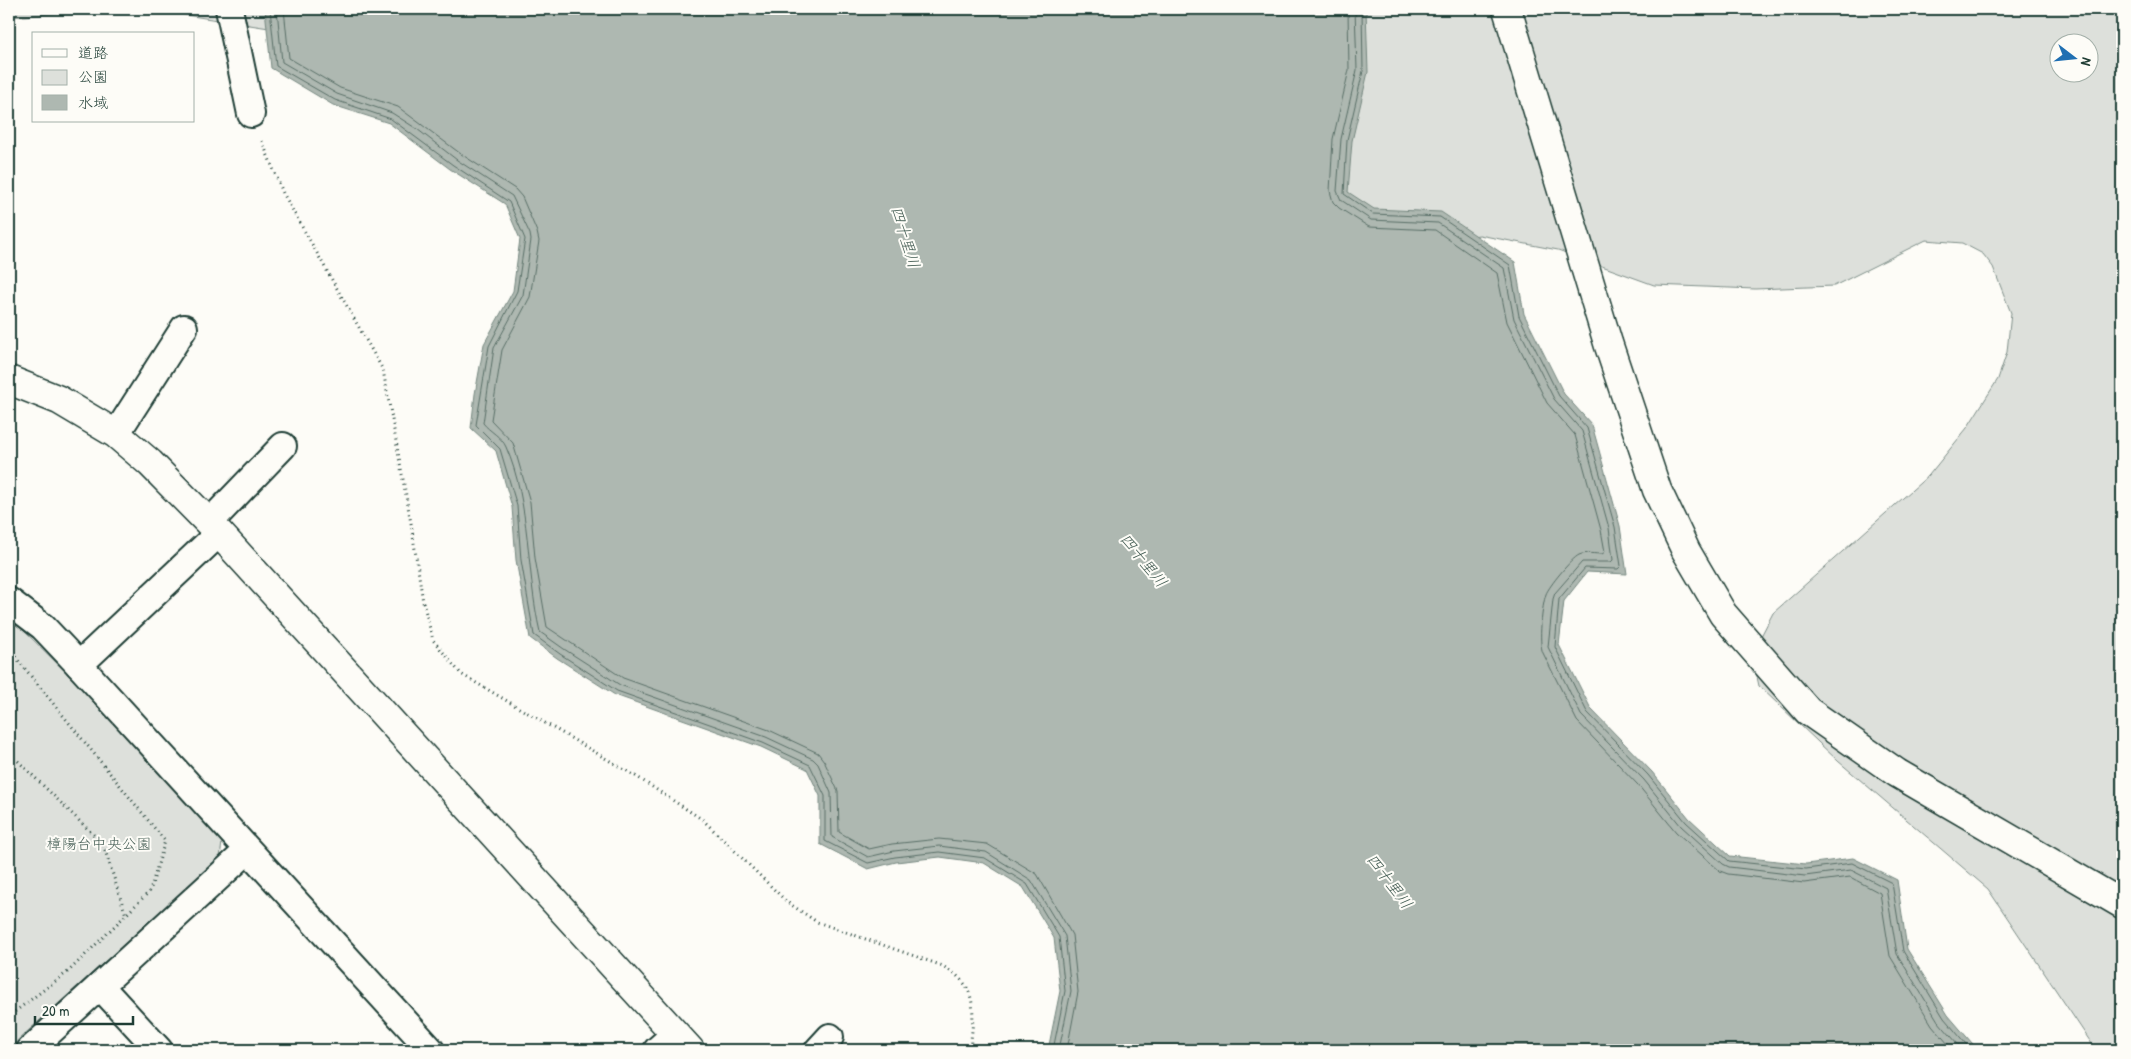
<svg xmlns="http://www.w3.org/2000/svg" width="2131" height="1059" font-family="'Patrick Hand','Klee One',sans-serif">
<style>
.green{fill:#dde0db;stroke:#7e8e88;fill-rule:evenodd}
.water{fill:#aeb8b1;stroke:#75877f}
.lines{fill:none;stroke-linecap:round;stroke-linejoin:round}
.shore{stroke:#586e66;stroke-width:1}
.street-casing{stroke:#1f3d34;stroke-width:30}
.secondary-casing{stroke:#1f3d34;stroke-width:31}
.path{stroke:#1f3d34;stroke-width:3;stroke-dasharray:1 4;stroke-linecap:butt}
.street{stroke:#fdfcf7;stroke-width:26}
.secondary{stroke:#fdfcf7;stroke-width:28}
.labels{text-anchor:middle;stroke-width:4;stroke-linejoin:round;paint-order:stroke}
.park-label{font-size:15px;fill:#455e55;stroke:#fdfcf7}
.water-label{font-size:16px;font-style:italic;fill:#435c53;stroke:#fdfcf7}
</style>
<rect width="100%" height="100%" fill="#fdfcf7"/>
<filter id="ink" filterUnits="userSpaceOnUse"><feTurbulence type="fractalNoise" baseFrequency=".02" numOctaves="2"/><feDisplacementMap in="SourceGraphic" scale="10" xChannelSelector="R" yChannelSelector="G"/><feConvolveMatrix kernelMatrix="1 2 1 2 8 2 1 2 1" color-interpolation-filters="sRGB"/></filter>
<g filter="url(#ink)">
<g class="green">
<polygon points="9,9 120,9 9,17"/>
<polygon points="147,9 300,9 346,40"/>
<path d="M1070,9H2122V1050H2096L1988,889L1838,761L1759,686L1754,663L1759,640L1773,613L1929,475L1967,428L1998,379L2007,352L2011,313L1993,267L1983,254L1962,243L1926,240L1834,286L1755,289L1654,285L1558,250L1479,235L1419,245ZM2058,42H2088V72H2058Z"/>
<polygon points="9,618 18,625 72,678 222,842 220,858 9,1048"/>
</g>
<polygon class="water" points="265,9 1366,9 1368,72 1352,141 1348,192 1374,209 1441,212 1515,262 1524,314 1564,394 1592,425 1620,526 1627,574 1587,572 1564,601 1559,645 1591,709 1652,772 1689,818 1730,856 1806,864 1853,858 1897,880 1907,949 1948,1015 1978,1050 1048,1050 1060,991 1054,938 1023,887 984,863 940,857 896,862 868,869 820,844 820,796 807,769 761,747 615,695 557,658 530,638 516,560 512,507 496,451 471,428 475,394 484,344 513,291 520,239 505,204 450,169 389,123 333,105 271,68"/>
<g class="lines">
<g class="shore">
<polyline points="270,9 276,66 335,100 391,119 453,165 509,202 525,239 517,291 489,346 476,425 500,449 517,506 521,560 534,635 560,654 617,691 763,743 810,765 825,796 825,841 868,863 895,857 939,852 985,858 1027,884 1059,937 1065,991 1053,1050"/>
<path d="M277,9L282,62L337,94L392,113L417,129L457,160L512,196L530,234L531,240L523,295L494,348L483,423C489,431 502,437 506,447C531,504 526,572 540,632L564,649L620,685L766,737L813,759L818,764L831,793L832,837L868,857L894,851L939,846L986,852L1031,880L1065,936L1071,991L1059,1050"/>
<polyline points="284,9 289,58 340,88 398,107 461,154 515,189 522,197 537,232 539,241 530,297 502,350 491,420 513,443 530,502 535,558 547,627 623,678 769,730 818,753 824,761 838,791 839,832 869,849 892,844 939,839 987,844 1037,874 1072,935 1078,992 1067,1050"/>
<path d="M1348,9L1349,70L1333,139L1330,191L1333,202L1339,208L1369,227L1435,230L1497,273L1507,322L1547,403L1575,435L1601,530L1605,552L1602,554C1595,554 1586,552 1579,555C1571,559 1549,586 1546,594C1542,606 1538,642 1543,653L1577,721L1638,785L1676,832L1720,871L1728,874L1804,883L1850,877L1880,893L1890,956L1932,1025L1953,1050"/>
<polyline points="1355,9 1357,70 1341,139 1337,191 1341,200 1371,220 1438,223 1504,268 1514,319 1554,399 1582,431 1609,528 1613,560 1611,562 1582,562 1555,593 1553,599 1548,647 1581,715 1644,780 1681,826 1723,864 1729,867 1805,876 1851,870 1886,888 1897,954 1938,1021 1963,1050"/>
<polyline points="1362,9 1363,71 1347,140 1344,194 1373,214 1440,217 1510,265 1519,316 1559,396 1587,428 1615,527 1621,566 1618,569 1585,568 1559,599 1555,647 1587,712 1648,775 1686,822 1729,861 1806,869 1852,863 1892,883 1903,951 1944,1018 1971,1050"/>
</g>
<g class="street-casing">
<g id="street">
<polyline points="229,9 251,114"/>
<polyline points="116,434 184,328"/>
<polyline points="209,523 283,446"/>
<polyline points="9,601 43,627 79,665 431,1050"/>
<polyline points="79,665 219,533"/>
<polyline points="100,986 159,1050"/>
<polyline points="30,1050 247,851"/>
<polyline points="657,1050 675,1034"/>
<polyline points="818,1050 830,1037"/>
</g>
</g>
<g class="secondary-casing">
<g id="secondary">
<polyline points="1507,9 1608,343 1657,490 1686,551 1723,614 1808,711 1897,773 2122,904"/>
<polyline points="9,380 59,400 116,434 150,463 219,533 690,1050"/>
</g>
</g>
<g class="path">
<path d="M262,141L283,193L383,370L411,523L423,602L433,640L461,674L634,775L703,820L787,902L817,922L943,966C948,970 955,973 959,978C979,995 972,1027 970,1050"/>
<polyline points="9,649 165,841 150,891 69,971 9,1016"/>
<polyline points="9,757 16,759 103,844 126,915"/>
</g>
<use href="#street" class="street"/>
<use href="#secondary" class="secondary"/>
</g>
</g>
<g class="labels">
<g class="park-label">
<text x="99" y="849">樟陽台中央公園</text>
</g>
<g class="water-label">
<text transform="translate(906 237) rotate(73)" y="6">四十里川</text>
<text transform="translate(1144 560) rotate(51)" y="6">四十里川</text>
<text transform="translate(1390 881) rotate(53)" y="6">四十里川</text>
</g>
</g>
<rect width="2131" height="1059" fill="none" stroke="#fdfcf7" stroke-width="30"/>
<rect x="15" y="15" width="2101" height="1029" fill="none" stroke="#1f3d34" stroke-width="2" filter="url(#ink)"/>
<rect x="32" y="32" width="162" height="90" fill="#fdfcf7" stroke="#a4b0a9"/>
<rect x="42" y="49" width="25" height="8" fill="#fdfcf7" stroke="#a4b0a9"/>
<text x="78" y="58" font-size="15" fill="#1f3d34">道路</text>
<rect x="42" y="70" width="25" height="15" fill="#dde0db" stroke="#a4b0a9"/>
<text x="78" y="82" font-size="15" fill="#1f3d34">公園</text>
<rect x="42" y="95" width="25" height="15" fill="#aeb8b1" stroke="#a4b0a9"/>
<text x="78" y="108" font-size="15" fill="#1f3d34">水域</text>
<g transform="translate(2074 58) rotate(106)"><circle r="24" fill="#fdfcf7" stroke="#a4b0a9"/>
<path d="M0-4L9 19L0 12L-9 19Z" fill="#1f6fb2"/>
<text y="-8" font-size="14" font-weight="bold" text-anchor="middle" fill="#1f3d34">N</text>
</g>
<path d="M35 1016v8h98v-8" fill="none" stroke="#1f3d34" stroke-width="2.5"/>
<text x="42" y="1016" font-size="15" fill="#1f3d34" stroke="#fdfcf7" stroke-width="4" paint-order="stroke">20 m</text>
</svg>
